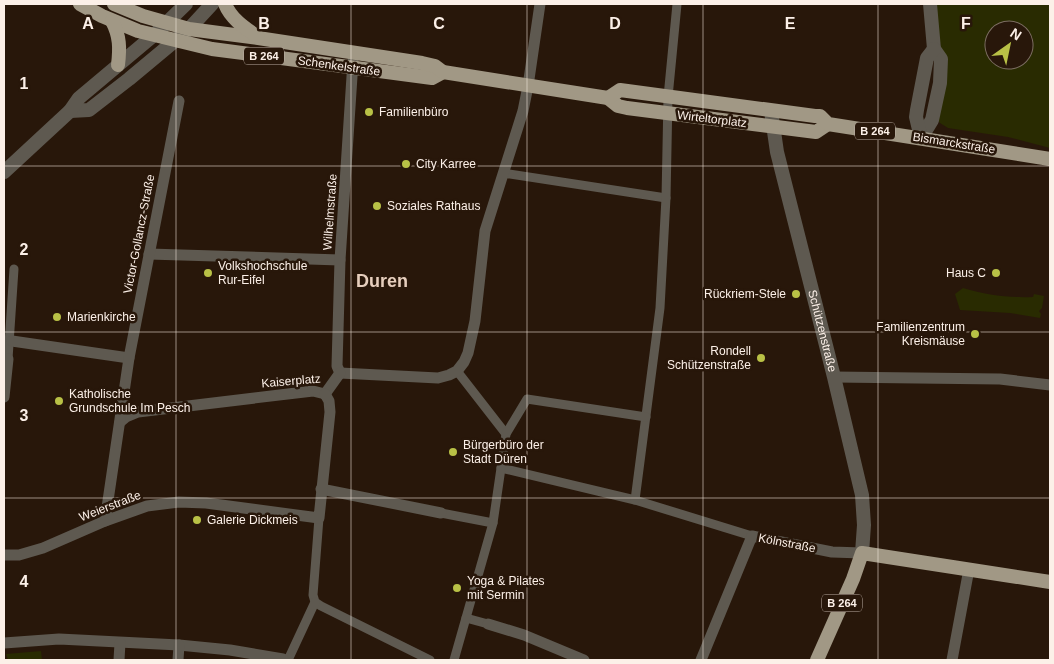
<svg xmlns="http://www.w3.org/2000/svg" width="1054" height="664" font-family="Helvetica,sans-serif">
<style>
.green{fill:#292b01;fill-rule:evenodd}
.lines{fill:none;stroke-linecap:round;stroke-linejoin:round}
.pedestrian{stroke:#5e5950;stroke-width:9}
.minor{stroke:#5e5950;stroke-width:11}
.tertiary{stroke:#5e5950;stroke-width:14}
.primary{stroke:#a19885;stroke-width:14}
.grid{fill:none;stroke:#fcf0e8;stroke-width:1;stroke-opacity:0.55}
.poi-dot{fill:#b9c146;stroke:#28170a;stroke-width:2}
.labels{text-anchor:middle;stroke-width:5;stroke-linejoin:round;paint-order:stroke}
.shield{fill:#28170a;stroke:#bcafa5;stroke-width:1}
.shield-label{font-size:11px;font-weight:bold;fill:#fcf0e8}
.street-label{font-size:12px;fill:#fcf0e8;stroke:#28170a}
.poi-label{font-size:12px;fill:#fcf0e8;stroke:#28170a;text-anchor:start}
.district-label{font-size:18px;font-weight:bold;fill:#e6cebd;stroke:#28170a}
.grid-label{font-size:16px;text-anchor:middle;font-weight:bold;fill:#fcf0e8;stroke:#28170a;stroke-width:5;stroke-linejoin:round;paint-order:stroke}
</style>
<rect width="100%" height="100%" fill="#28170a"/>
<g class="green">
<path d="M935,4H1050V148L1008,137L948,128L940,123L937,119L942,58ZM994,30H1024V60H994Z"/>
<path d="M963,288C987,295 1008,298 1033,297L1034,294L1044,296L1042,308L1039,311L1041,314L1040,318L1010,313L960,310L955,294Z"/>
<polygon points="41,651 42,660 8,660 6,654"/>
</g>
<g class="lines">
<g class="pedestrian">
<polyline points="503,173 666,198"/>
<polyline points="8,359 14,269"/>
<polyline points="457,371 506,434"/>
<polyline points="501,468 635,500 752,536"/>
<polyline points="635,500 660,308 666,198 668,97 677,4"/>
<polyline points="441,513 493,523"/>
<polyline points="319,518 313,595 315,602 321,606 430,660"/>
<polyline points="466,618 488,624"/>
<polyline points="288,660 315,602"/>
<polyline points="454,660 493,523 506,434 527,399 646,417"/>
</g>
<g class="minor">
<polyline points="149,254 340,260"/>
<polyline points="12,341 129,358"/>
<polyline points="340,373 438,378 449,375 457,371 464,362 468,353 475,321 485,231 523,111 528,86 540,4"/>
<polyline points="340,373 337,366 340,260 353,61"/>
<polyline points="834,377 1000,379 1050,385"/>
<polyline points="325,394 340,373"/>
<polyline points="4,397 8,359"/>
<polyline points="120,422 126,417 138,412 313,391 325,394"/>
<polyline points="321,489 441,513"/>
<polyline points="105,521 129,358 179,101"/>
<polyline points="4,555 19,555 43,548 105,521 147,506 179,502 206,503 319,518 330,412 329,401 325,394"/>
<polyline points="488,624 524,635 584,660"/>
<polyline points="4,643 59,639 179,645 230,650 283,659"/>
<polyline points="119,660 120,643"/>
<polyline points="178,660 179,645"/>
<polyline points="701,660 752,536 832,552 862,553"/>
<polyline points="952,660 969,569"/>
</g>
<g class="tertiary">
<polyline points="70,111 89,110 129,79 189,29 212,4"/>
<path id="s1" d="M771,111L777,152L834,377L862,495L864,525L862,553"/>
<polyline points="921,138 932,120 940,83 941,59 934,49 930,4"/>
<polyline points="921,138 916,117 917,110 927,58 934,49"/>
<polyline points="4,172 70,111 79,98 154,35 186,4"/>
</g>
<g class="primary">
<polyline points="80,4 102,16 138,31 212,49 432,78 443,72"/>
<polyline points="114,4 143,16 189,29 258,38 422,63 435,66 443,72 608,98 618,106 627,108 816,132 828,124"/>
<path d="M225,4C231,19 245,28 258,37"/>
<path d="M112,21C120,36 120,48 118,65"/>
<polyline points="608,98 620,90 815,116 820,116 828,124 1050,159"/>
<polyline points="817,660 853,579 862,553 1050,582"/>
</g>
</g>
<path class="grid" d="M176,4V660M351,4V660M527,4V660M703,4V660M878,4V660M4,166H1050M4,332H1050M4,498H1050"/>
<g class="poi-dot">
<circle cx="369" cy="112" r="5"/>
<circle cx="406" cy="164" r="5"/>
<circle cx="377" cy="206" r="5"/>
<circle cx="208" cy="273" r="5"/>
<circle cx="996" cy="273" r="5"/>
<circle cx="796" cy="294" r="5"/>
<circle cx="57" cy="317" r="5"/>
<circle cx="975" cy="334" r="5"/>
<circle cx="761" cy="358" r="5"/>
<circle cx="59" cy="401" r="5"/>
<circle cx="453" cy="452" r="5"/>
<circle cx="197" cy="520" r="5"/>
<circle cx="457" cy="588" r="5"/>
</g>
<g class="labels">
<g class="shield">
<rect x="244" y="47.5" width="40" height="17" rx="4"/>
<rect x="855" y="122.5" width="40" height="17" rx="4"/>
<rect x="822" y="594.5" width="40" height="17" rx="4"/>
</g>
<g class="shield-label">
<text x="264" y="60">B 264</text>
<text x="875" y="135">B 264</text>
<text x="842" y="607">B 264</text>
</g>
<g class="street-label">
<text transform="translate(339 66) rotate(8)" y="4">Schenkelstraße</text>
<text transform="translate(712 119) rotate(7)" y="4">Wirteltorplatz</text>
<text transform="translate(954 143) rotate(9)" y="4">Bismarckstraße</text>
<text transform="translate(330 212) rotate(-86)" y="4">Wilhelmstraße</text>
<text transform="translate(139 234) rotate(-79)" y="4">Victor-Gollancz-Straße</text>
<text dy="4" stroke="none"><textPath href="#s1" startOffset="226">Schützenstraße</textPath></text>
<text transform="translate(291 381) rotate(-5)" y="4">Kaiserplatz</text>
<text transform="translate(110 506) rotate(-21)" y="4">Weierstraße</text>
<text transform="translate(787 543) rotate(11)" y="4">Kölnstraße</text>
</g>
<g class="poi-label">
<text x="379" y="116">Familienbüro</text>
<text x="416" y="168">City Karree</text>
<text x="387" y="210">Soziales Rathaus</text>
<text x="218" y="270">Volkshochschule<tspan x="218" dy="14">Rur-Eifel</tspan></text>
<text x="986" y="277" text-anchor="end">Haus C</text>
<text x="786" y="298" text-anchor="end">Rückriem-Stele</text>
<text x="67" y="321">Marienkirche</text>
<text x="965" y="331" text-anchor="end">Familienzentrum<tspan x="965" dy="14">Kreismäuse</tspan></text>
<text x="751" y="355" text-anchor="end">Rondell<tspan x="751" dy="14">Schützenstraße</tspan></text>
<text x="69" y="398">Katholische<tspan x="69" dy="14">Grundschule Im Pesch</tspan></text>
<text x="463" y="449">Bürgerbüro der<tspan x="463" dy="14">Stadt Düren</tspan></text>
<text x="207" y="524">Galerie Dickmeis</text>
<text x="467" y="585">Yoga &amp; Pilates<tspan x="467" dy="14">mit Sermin</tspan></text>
</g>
<g class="district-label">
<text x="382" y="287">Duren</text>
</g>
</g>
<g class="grid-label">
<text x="88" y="29">A</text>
<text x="264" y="29">B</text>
<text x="439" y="29">C</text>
<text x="615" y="29">D</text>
<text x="790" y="29">E</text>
<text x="966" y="29">F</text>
<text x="24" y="89">1</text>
<text x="24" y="255">2</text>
<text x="24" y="421">3</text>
<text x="24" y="587">4</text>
</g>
<rect width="1054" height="664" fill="none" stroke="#fcf0e8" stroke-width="10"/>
<g transform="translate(1009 45) rotate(33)"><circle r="24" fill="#28170a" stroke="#7d6e63"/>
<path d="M0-4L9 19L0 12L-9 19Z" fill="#b9c146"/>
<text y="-8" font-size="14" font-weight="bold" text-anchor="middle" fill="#fcf0e8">N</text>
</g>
</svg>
